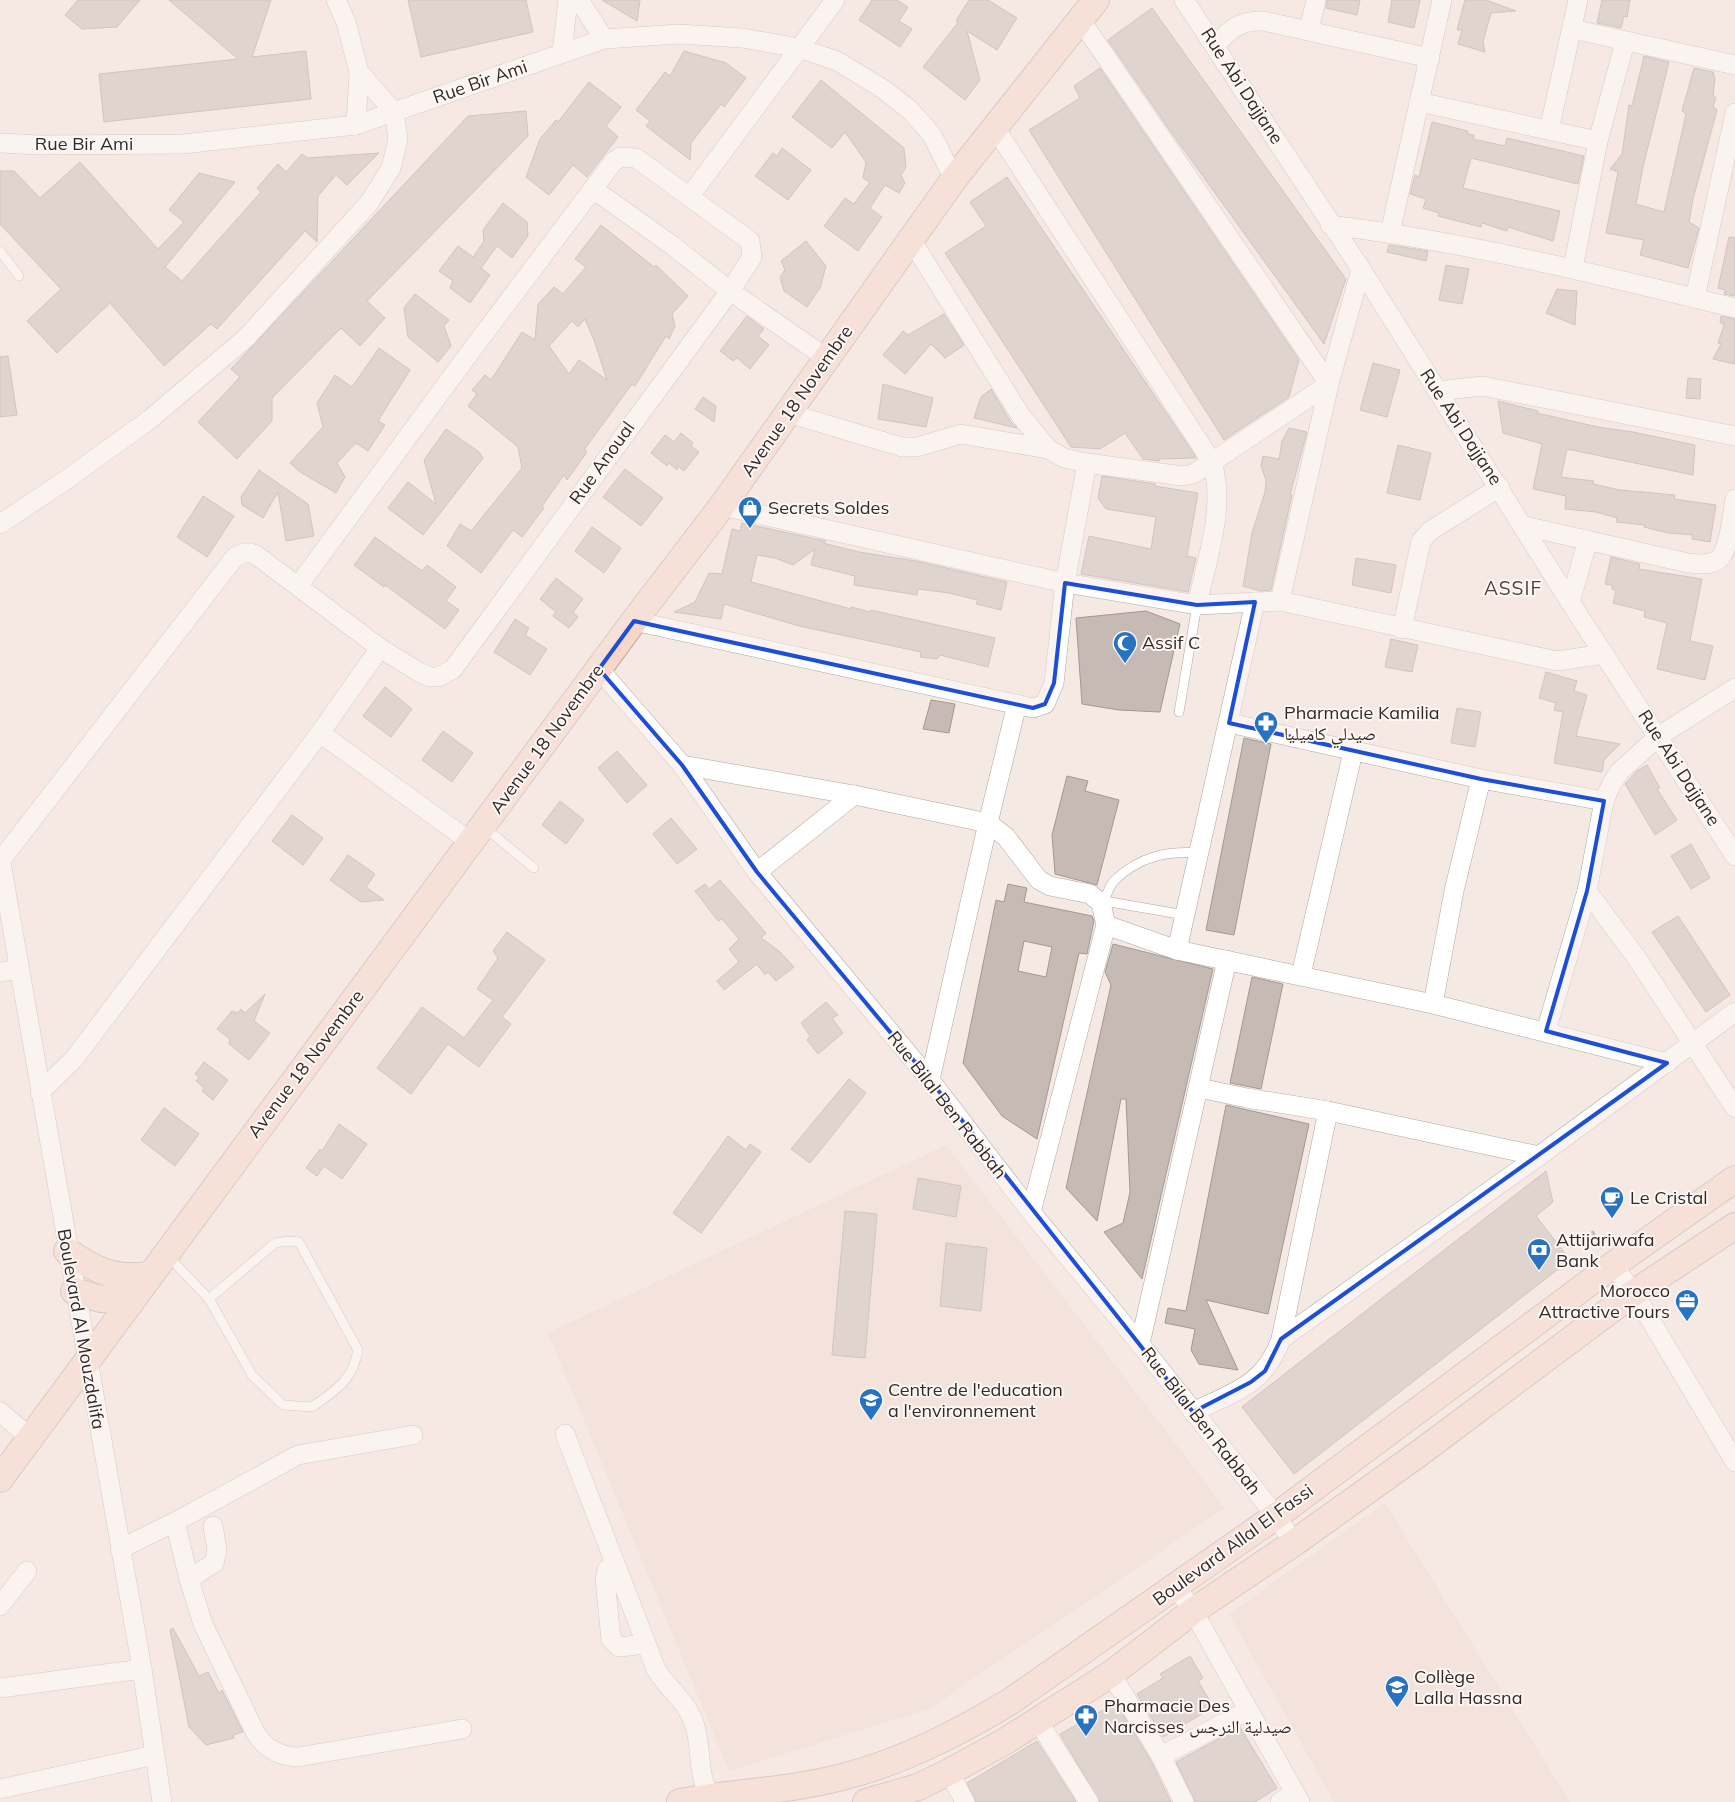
<svg xmlns="http://www.w3.org/2000/svg" width="1735" height="1802" font-family="Mulish,'Noto Naskh Arabic',sans-serif">
<style>
.built{fill:#efdbd3}
.building{fill:#c6bab5;stroke:#a49894;fill-rule:evenodd}
.lines{fill:none;stroke-linecap:round;stroke-linejoin:round}
.lane-casing{stroke:#b1a5a1;stroke-width:10}
.street-casing{stroke:#b1a5a1;stroke-width:20}
.secondary-casing{stroke:#b1a5a1;stroke-width:28}
.path{stroke:#908885;stroke-width:3;stroke-dasharray:5 2.5;stroke-linecap:butt}
.lane{stroke:#fff;stroke-width:9}
.street{stroke:#fff;stroke-width:19}
.secondary{stroke:#f8d6c8;stroke-width:26}
.marked{fill:none;stroke:#1d4ed8;stroke-width:4;stroke-linejoin:round}
.labels{text-anchor:middle;stroke-width:4;stroke-linejoin:round;paint-order:stroke}
.street-label{font-size:18px;fill:#2f2a29;stroke:#fff7f4}
.poi-label{font-size:18px;fill:#2f2a29;stroke:#fff7f4;text-anchor:start}
.neighbourhood-label{font-size:19px;letter-spacing:1px;fill:#4b413d;stroke:#fff7f4}
</style>
<rect width="100%" height="100%" fill="#f5e9e4"/>
<g class="built">
<polygon points="946,1145 1225,1508 929,1709 729,1771 548,1333"/>
<polygon points="1385,1503 1570,1802 1334,1802 1229,1614"/>
</g>
<g class="building">
<polygon points="78,0 140,0 117,27 82,29 65,15"/>
<polygon points="169,0 271,0 252,57 306,51 311,99 104,122 99,74 238,59"/>
<polygon points="408,0 526,0 533,32 421,57"/>
<polygon points="602,0 640,0 637,21"/>
<polygon points="872,0 897,0 908,7 899,21 912,29 900,47 859,20"/>
<polygon points="969,0 988,0 1017,18 997,50 967,31 980,80 965,100 923,67 957,24 957,19"/>
<polygon points="1327,0 1360,0 1357,15 1326,8"/>
<polygon points="1392,0 1420,0 1414,28 1388,22"/>
<polygon points="1465,0 1486,0 1516,11 1491,13 1483,42 1485,52 1458,44 1462,30 1457,30"/>
<polygon points="1602,0 1630,0 1627,17 1624,16 1621,28 1597,23"/>
<polygon points="1152,8 1346,279 1324,344 1171,132 1108,40"/>
<polygon points="684,51 726,63 746,78 724,107 721,104 691,143 690,160 646,126 650,121 636,110 665,72 670,76"/>
<polygon points="1644,56 1669,62 1643,167 1636,204 1664,212 1686,114 1682,111 1694,68 1713,72 1715,79 1713,95 1716,98 1713,106 1717,110 1693,199 1689,222 1699,228 1688,268 1640,255 1644,240 1606,233 1618,172 1610,169 1622,154 1629,105 1632,106"/>
<polygon points="1100,68 1299,360 1289,397 1224,440 1029,130 1080,98 1074,86"/>
<polygon points="821,80 904,148 906,167 901,175 905,183 899,193 885,185 870,208 882,217 858,251 824,226 845,198 854,204 870,182 863,178 866,162 845,132 832,148 792,117"/>
<polygon points="589,82 621,107 606,126 618,137 587,177 573,165 549,195 526,177 540,139 556,120 558,122"/>
<polygon points="526,111 528,136 367,301 385,318 360,346 341,328 272,398 272,421 237,459 198,422 240,377 231,369 468,116"/>
<polygon points="1432,122 1468,131 1468,134 1474,135 1473,139 1505,146 1507,138 1584,156 1578,184 1471,158 1463,188 1560,211 1553,241 1508,227 1507,231 1482,223 1481,227 1438,216 1439,213 1423,208 1426,199 1410,194 1415,175 1419,177"/>
<polygon points="782,148 811,170 788,200 755,176 773,153 777,156"/>
<polygon points="379,153 347,185 336,175 318,196 317,242 305,231 217,329 211,324 164,366 110,303 57,353 27,321 61,289 0,224 0,171 14,171 40,198 80,162 158,249 184,222 169,210 199,173 235,182 165,267 182,281 261,192 257,188 278,164 286,172 302,154 307,158"/>
<polygon points="1007,177 1194,454 1196,458 1159,459 1159,461 1143,459 1125,433 1100,449 1071,447 945,253 986,226 970,202"/>
<polygon points="503,203 527,222 528,236 512,258 497,246 481,268 490,275 470,303 450,288 453,281 439,271 458,246 473,257 484,241 483,230"/>
<path d="M601,225L654,267L656,265L688,296L672,314L675,326L669,339L666,336L635,386L632,384L584,450L587,452L567,480L564,475L542,506L544,508L522,537L513,530L481,573L447,546L460,524L471,531L522,468L518,447L468,406L477,394L472,390L485,375L491,380L522,332L535,340L538,304L554,287L563,294L586,267L575,259ZM585,319L594,340L607,380L579,360L569,374L549,346L572,321L578,327Z"/>
<polygon points="1729,237 1735,238 1735,296 1724,294 1725,290 1718,288"/>
<polygon points="806,241 826,266 820,288 807,307 784,291 780,277 785,270 781,261"/>
<polygon points="1389,245 1428,251 1426,261 1387,252"/>
<polygon points="1446,265 1469,269 1462,304 1439,300"/>
<polygon points="1557,289 1577,291 1575,325 1546,313"/>
<polygon points="415,294 449,320 444,326 451,346 438,362 408,337 404,308"/>
<polygon points="944,314 964,345 945,358 931,344 905,374 883,355 903,331 908,335"/>
<polygon points="747,316 764,329 758,336 769,345 750,369 737,358 733,361 720,351"/>
<polygon points="1721,316 1735,319 1735,364 1713,359 1721,344 1718,343 1724,325 1720,322"/>
<polygon points="379,348 410,370 378,421 385,425 368,451 356,443 337,463 345,477 336,493 300,472 290,463 323,427 317,403 335,375 352,387"/>
<polygon points="8,356 17,415 0,417 0,357"/>
<polygon points="1373,363 1400,370 1387,417 1360,410"/>
<polygon points="1688,378 1701,379 1700,399 1686,398"/>
<polygon points="883,384 933,398 926,427 878,419"/>
<polygon points="991,389 1011,422 1017,428 974,418 981,397"/>
<polygon points="703,397 716,406 714,422 695,409"/>
<polygon points="1498,401 1538,411 1537,413 1598,427 1633,432 1695,445 1693,475 1567,449 1561,477 1594,481 1593,484 1620,490 1675,495 1674,499 1716,505 1710,542 1692,539 1693,535 1668,533 1644,527 1645,525 1616,522 1617,518 1596,512 1565,509 1566,496 1533,489 1542,444 1503,433"/>
<polygon points="1289,428 1307,432 1290,495 1292,495 1271,590 1260,591 1243,586 1252,533 1265,492 1266,480 1261,466 1263,456 1279,459 1282,441"/>
<polygon points="446,429 479,452 483,458 423,535 388,508 408,482 436,504 424,460"/>
<polygon points="681,433 693,443 691,446 699,452 684,471 678,466 677,470 669,463 667,466 651,453 665,435 674,442"/>
<polygon points="1398,445 1431,453 1420,500 1387,493"/>
<polygon points="625,469 663,498 641,526 603,497"/>
<polygon points="259,470 308,504 314,536 286,541 278,492 263,518 242,505 241,497"/>
<polygon points="1102,476 1155,484 1155,486 1198,493 1187,556 1196,558 1188,592 1081,574 1089,536 1151,549 1156,517 1106,509 1098,498"/>
<polygon points="203,496 234,516 207,557 177,537"/>
<polygon points="742,523 826,541 823,543 859,552 916,561 1007,582 1001,610 976,604 978,600 949,593 918,589 917,595 854,585 855,576 811,565 815,549 793,565 775,558 757,555 751,582 851,609 851,607 871,612 871,610 995,638 988,667 940,655 937,659 920,657 921,652 799,626 724,604 721,619 674,612 695,602 709,573 722,574 732,529 740,531"/>
<polygon points="592,527 621,548 604,573 575,551"/>
<polygon points="375,537 422,571 427,565 456,587 446,601 459,610 445,629 385,585 384,587 354,565"/>
<polygon points="1611,557 1640,564 1639,569 1702,579 1690,641 1713,646 1705,680 1657,669 1667,623 1644,617 1645,611 1613,603 1616,591 1612,589 1612,585 1605,584"/>
<polygon points="1356,558 1396,565 1391,593 1352,585"/>
<polygon points="556,578 583,599 573,612 578,617 569,628 553,616 556,612 540,599"/>
<polygon points="1146,611 1180,624 1160,712 1119,710 1082,704 1076,618"/>
<polygon points="515,619 529,628 525,635 547,649 530,675 494,652"/>
<polygon points="1391,639 1418,645 1412,672 1385,667"/>
<polygon points="1546,672 1577,681 1574,691 1587,695 1576,736 1620,744 1604,760 1602,772 1554,763 1563,712 1554,710 1556,703 1539,698"/>
<polygon points="385,687 412,709 391,737 363,716"/>
<polygon points="931,700 955,704 949,733 923,729"/>
<polygon points="1457,708 1481,712 1475,747 1451,743"/>
<polygon points="443,731 473,753 452,782 422,760"/>
<polygon points="1244,738 1271,744 1234,935 1206,930"/>
<polygon points="617,751 647,785 627,803 598,768"/>
<polygon points="1647,765 1660,788 1657,789 1677,820 1655,835 1625,784 1637,771"/>
<polygon points="1067,776 1088,781 1085,791 1119,800 1097,885 1055,874 1052,835"/>
<polygon points="560,801 584,820 566,844 542,825"/>
<polygon points="292,815 323,838 303,865 272,841"/>
<polygon points="671,818 697,849 677,864 653,834"/>
<polygon points="1691,844 1710,878 1691,889 1671,856"/>
<polygon points="348,855 375,874 366,887 384,900 361,902 330,880"/>
<polygon points="720,880 766,933 761,938 779,951 794,967 776,981 768,972 765,975 757,964 724,990 717,981 739,962 729,949 739,939 722,919 718,921 695,891 705,884 709,889"/>
<path d="M1008,884L1027,888L1024,902L1092,916L1094,921L1087,954L1079,953L1037,1139L1002,1116L963,1063L996,900L1004,902ZM1024,941L1052,947L1046,977L1018,971Z"/>
<polygon points="1678,916 1730,995 1706,1012 1652,932"/>
<polygon points="507,932 545,960 502,1017 511,1024 479,1067 448,1044 411,1094 377,1068 422,1007 464,1038 493,1000 477,989 498,958 493,951"/>
<polygon points="1113,944 1213,969 1142,1279 1104,1232 1123,1223 1130,1192 1126,1099 1121,1099 1097,1221 1066,1188 1111,985 1105,972"/>
<polygon points="1252,977 1283,984 1261,1089 1230,1083"/>
<polygon points="265,994 254,1021 270,1033 249,1060 229,1044 230,1039 217,1029 232,1011 238,1013 241,1009 245,1013"/>
<polygon points="826,1002 838,1015 832,1018 843,1033 818,1054 807,1040 810,1036 801,1023"/>
<polygon points="204,1062 228,1080 213,1100 202,1091 204,1088 196,1081 199,1077 195,1074"/>
<polygon points="849,1079 866,1093 810,1163 791,1149"/>
<polygon points="1226,1105 1309,1124 1268,1314 1206,1300 1238,1370 1199,1364 1191,1350 1195,1329 1165,1323 1168,1308 1186,1311"/>
<polygon points="164,1108 199,1134 175,1166 141,1140"/>
<polygon points="339,1124 367,1144 342,1179 324,1166 317,1176 306,1168 320,1149 322,1151"/>
<polygon points="728,1136 746,1150 750,1144 761,1152 701,1233 673,1213"/>
<polygon points="1546,1171 1553,1202 1536,1216 1570,1260 1294,1474 1242,1407"/>
<polygon points="918,1178 961,1186 956,1217 913,1209"/>
<polygon points="845,1211 877,1214 865,1358 832,1355"/>
<polygon points="946,1243 987,1248 981,1311 940,1306"/>
<polygon points="173,1628 199,1676 208,1672 219,1693 222,1690 243,1732 233,1735 234,1738 206,1745 189,1727 170,1630"/>
<polygon points="1190,1656 1203,1678 1198,1681 1210,1701 1207,1702 1210,1709 1163,1737 1137,1694 1163,1678 1160,1674"/>
<polygon points="1116,1703 1151,1761 1171,1802 1100,1802 1060,1734"/>
<polygon points="1240,1727 1277,1788 1255,1802 1195,1802 1176,1762"/>
<polygon points="1037,1741 1076,1802 976,1802 967,1783"/>
</g>
<g class="lines">
<g class="lane-casing">
<g id="lane">
<polyline points="0,251 19,276"/>
<polyline points="1179,712 1197,605"/>
<polyline points="483,826 534,868"/>
<polyline points="1104,901 1185,915"/>
<path d="M1101,903C1108,897 1108,886 1115,880C1140,856 1167,851 1199,853"/>
<path d="M289,1241L299,1242L358,1350C353,1380 336,1390 312,1407L283,1405L252,1375L209,1299L275,1243Z"/>
<polyline points="167,1255 209,1299"/>
</g>
</g>
<g class="street-casing">
<g id="street">
<polyline points="336,0 346,22 359,72 356,125"/>
<polyline points="579,0 604,39"/>
<polyline points="1184,0 1361,269 1570,602 1735,856"/>
<path d="M1080,19L1329,384L1212,462C1226,508 1207,558 1197,605"/>
<polyline points="1572,29 1735,65"/>
<polyline points="1309,31 1316,0"/>
<path d="M1216,45C1230,29 1240,20 1263,21L1430,58"/>
<polyline points="562,53 568,0"/>
<polyline points="1419,102 1598,141"/>
<polyline points="1549,130 1578,0"/>
<polyline points="0,143 40,145 183,144 356,125 604,39 679,34 742,38 799,48 837,61 883,89 910,110 932,135 954,179"/>
<polyline points="593,189 673,246 730,291 828,359"/>
<polyline points="690,196 835,0"/>
<path d="M1330,225C1467,242 1601,275 1735,308"/>
<polyline points="1390,233 1442,0"/>
<polyline points="910,238 1021,416 1048,449 1064,458 1087,463 1182,476 1193,474 1212,462 995,128"/>
<polyline points="1573,268 1598,141 1625,42"/>
<polyline points="1695,298 1735,113"/>
<polyline points="1438,391 1482,386 1735,436"/>
<polyline points="788,413 902,447 917,447 961,434 1048,449"/>
<polyline points="722,506 1065,583 1197,605 1280,601 1557,661 1604,654"/>
<polyline points="0,524 63,482 149,420 246,338 369,203 391,168 398,139 394,112 359,72"/>
<path d="M1524,526L1688,563C1697,564 1711,566 1719,559C1730,548 1732,514 1735,499"/>
<polyline points="1280,601 1329,384 1361,269"/>
<polyline points="1570,602 1588,540"/>
<polyline points="634,621 1033,708 1045,704 1054,683 1065,583 1087,463"/>
<polyline points="1402,629 1421,541 1430,531 1500,487"/>
<polyline points="599,669 682,765 757,872 930,1080 1031,1212 1140,1344 1276,1516 1294,1543"/>
<polyline points="1229,723 1481,779 1604,801"/>
<polyline points="320,733 472,843"/>
<polyline points="682,765 854,795 988,823 1006,837 1039,880 1050,886 1090,894 1101,903 1106,925 1031,1212"/>
<polyline points="0,857 142,1669 162,1802"/>
<path d="M1,860L235,557C243,553 247,551 256,555L380,648L419,672L430,677H438L453,669L730,291L752,257L750,241L636,158L621,157L614,161L471,351L298,586"/>
<polyline points="757,872 854,795"/>
<polyline points="1587,891 1636,957 1735,1108"/>
<polyline points="1106,925 1177,950 1433,1004 1667,1063"/>
<polyline points="1177,950 1255,602"/>
<polyline points="0,972 19,969"/>
<polyline points="1301,975 1353,752"/>
<polyline points="1433,1004 1454,891 1481,779"/>
<polyline points="1546,1031 1587,891 1604,801 1611,785 1620,771 1659,736 1735,688"/>
<polyline points="930,1080 988,823 1017,704"/>
<polyline points="1199,1088 1247,1098 1328,1111 1539,1156"/>
<polyline points="40,1092 74,1059 320,733 380,648"/>
<polyline points="1613,1265 1639,1301 1735,1462"/>
<polyline points="1281,1339 1539,1156 1735,1012"/>
<polyline points="1140,1344 1227,960"/>
<polyline points="0,1412 31,1438"/>
<path d="M1193,1412C1234,1392 1265,1385 1281,1339L1328,1111"/>
<path d="M565,1434L656,1669C668,1690 687,1700 695,1726C702,1750 697,1776 711,1798"/>
<path d="M175,1522L189,1579L203,1624L255,1732C265,1749 279,1756 298,1757L462,1729"/>
<polyline points="120,1549 175,1522 298,1455 413,1435"/>
<polyline points="615,1563 607,1570 605,1579 611,1639 619,1647 646,1644"/>
<polyline points="189,1579 214,1563 217,1550 213,1526"/>
<polyline points="1176,1587 1193,1611 1300,1802"/>
<polyline points="0,1606 27,1571"/>
<polyline points="1111,1674 1161,1756 1184,1802"/>
<polyline points="0,1688 142,1669"/>
<polyline points="1038,1721 1089,1802"/>
<polyline points="1161,1756 1247,1711"/>
<polyline points="949,1772 965,1802"/>
<polyline points="0,1789 155,1755"/>
<polyline points="1280,1802 1295,1793"/>
</g>
</g>
<g class="secondary-casing">
<g id="secondary">
<path d="M67,1251C95,1270 113,1280 149,1275"/>
<polyline points="74,1291 101,1299 133,1297"/>
<polyline points="0,1479 634,621 722,506 954,179 1096,0"/>
<path d="M680,1802C733,1792 789,1791 842,1777C902,1762 958,1733 1011,1701L1276,1516L1613,1265L1735,1179"/>
<polyline points="866,1802 918,1787 949,1772 1004,1742 1111,1674 1193,1611 1294,1543 1417,1455 1632,1294 1735,1226"/>
</g>
</g>
<polyline class="path" points="1592,1231 1602,1248"/>
<use href="#lane" class="lane"/>
<use href="#street" class="street"/>
<use href="#secondary" class="secondary"/>
</g>
<path d="M0 0H1735V1802H0ZM1065,583L1197,605L1255,602L1229,723L1481,779L1604,801L1587,891L1546,1031L1667,1063L1281,1339L1265,1371L1251,1382L1193,1412L930,1080L757,872L682,765L599,669L634,621L1033,708L1045,704L1054,683Z" fill="#f5e9e4" fill-opacity=".55" fill-rule="evenodd"/>
<path class="marked" d="M1065,583L1197,605L1255,602L1229,723L1481,779L1604,801L1587,891L1546,1031L1667,1063L1281,1339L1265,1371L1251,1382L1193,1412L930,1080L757,872L682,765L599,669L634,621L1033,708L1045,704L1054,683Z"/>
<defs>
<g id="shop-pin" transform="scale(1.25)"><path d="M0 17L-7.5 6A9.5 9.5 0 1 1 7.5 6Z" fill="#2872c2" stroke="#fff7f4"/><path d="M-5-2.5h2.3a2.7 3.5 0 0 1 5.4 0H5L5.5 6h-11ZM-1.5-2.5h3a1.5 2.3 0 0 0-3 0Z" fill="#fff"/></g>
<g id="mosque-pin" transform="scale(1.25)"><path d="M0 17L-7.5 6A9.5 9.5 0 1 1 7.5 6Z" fill="#2872c2" stroke="#fff7f4"/><path d="M3.5-4.9A6 6 0 1 0 3.5 4.9A5 5 0 1 1 3.5-4.9Z" fill="#fff"/></g>
<g id="pharmacy-pin" transform="scale(1.25)"><path d="M0 17L-7.5 6A9.5 9.5 0 1 1 7.5 6Z" fill="#2872c2" stroke="#fff7f4"/><path d="M-2-6h4v4h4v4h-4v4h-4v-4h-4v-4h4Z" fill="#fff"/></g>
<g id="cafe-pin" transform="scale(1.25)"><path d="M0 17L-7.5 6A9.5 9.5 0 1 1 7.5 6Z" fill="#2872c2" stroke="#fff7f4"/><path d="M-5.5-4.5H6V0H3Q3 3.5 0 3.5H-2.5Q-5.5 3.5-5.5 0ZM3-3.2v2h1.7v-2ZM-6 4.5H4V6H-6Z" fill="#fff"/></g>
<g id="bank-pin" transform="scale(1.25)"><path d="M0 17L-7.5 6A9.5 9.5 0 1 1 7.5 6Z" fill="#2872c2" stroke="#fff7f4"/><path d="M-6-4H6V4H-6ZM0-2.3a2.3 2.3 0 1 0 0 4.6a2.3 2.3 0 1 0 0-4.6Z" fill="#fff"/></g>
<g id="office-pin" transform="scale(1.25)"><path d="M0 17L-7.5 6A9.5 9.5 0 1 1 7.5 6Z" fill="#2872c2" stroke="#fff7f4"/><path d="M-6-3h4V-5.5h4V-3h4V5H-6ZM-1-4.5V-3h2v-1.5ZM-6 0V1H6V0Z" fill="#fff"/></g>
<g id="school-pin" transform="scale(1.25)"><path d="M0 17L-7.5 6A9.5 9.5 0 1 1 7.5 6Z" fill="#2872c2" stroke="#fff7f4"/><path d="M0-5L7-2L0 1L-7-2ZM-4 1L0 2.5L4 1V4Q0 6-4 4Z" fill="#fff"/></g>
</defs>
<g fill-rule="evenodd">
<use href="#shop-pin" x="750" y="508"/>
<use href="#mosque-pin" x="1125" y="643"/>
<use href="#pharmacy-pin" x="1266" y="723"/>
<use href="#cafe-pin" x="1612" y="1198"/>
<use href="#bank-pin" x="1539" y="1250"/>
<use href="#office-pin" x="1687" y="1301"/>
<use href="#school-pin" x="871" y="1400"/>
<use href="#school-pin" x="1397" y="1687"/>
<use href="#pharmacy-pin" x="1086" y="1716"/>
</g>
<g class="labels">
<g class="street-label">
<text transform="translate(480 82) rotate(-19)" y="6">Rue Bir Ami</text>
<text transform="translate(1242 86) rotate(57)" y="6">Rue Abi Dajjane</text>
<text x="84" y="150">Rue Bir Ami</text>
<text transform="translate(797 401) rotate(-55)" y="6">Avenue 18 Novembre</text>
<text transform="translate(1461 427) rotate(57)" y="6">Rue Abi Dajjane</text>
<text transform="translate(602 463) rotate(-54)" y="6">Rue Anoual</text>
<text transform="translate(547 739) rotate(-54)" y="6">Avenue 18 Novembre</text>
<text transform="translate(1679 768) rotate(57)" y="6">Rue Abi Dajjane</text>
<text transform="translate(306 1064) rotate(-53)" y="6">Avenue 18 Novembre</text>
<text transform="translate(947 1105) rotate(52)" y="6">Rue Bilal Ben Rabbah</text>
<text transform="translate(81 1329) rotate(80)" y="6">Boulevard Al Mouzdalifa</text>
<text transform="translate(1201 1421) rotate(52)" y="6">Rue Bilal Ben Rabbah</text>
<text transform="translate(1233 1545) rotate(-36)" y="6">Boulevard Allal El Fassi</text>
</g>
<g class="poi-label">
<text x="768" y="514">Secrets Soldes</text>
<text x="1142" y="649">Assif C</text>
<text x="1284" y="719">Pharmacie Kamilia<tspan x="1284" dy="21">صيدلي كاميليا</tspan></text>
<text x="1630" y="1204">Le Cristal</text>
<text x="1556" y="1246">Attijariwafa<tspan x="1556" dy="21">Bank</tspan></text>
<text x="1670" y="1297" text-anchor="end">Morocco<tspan x="1670" dy="21">Attractive Tours</tspan></text>
<text x="888" y="1396">Centre de l'education<tspan x="888" dy="21">a l'environnement</tspan></text>
<text x="1414" y="1683">Collège<tspan x="1414" dy="21">Lalla Hassna</tspan></text>
<text x="1104" y="1712">Pharmacie Des<tspan x="1104" dy="21">Narcisses صيدلية النرجس</tspan></text>
</g>
<g class="neighbourhood-label">
<text x="1513" y="595">ASSIF</text>
</g>
</g>
</svg>
